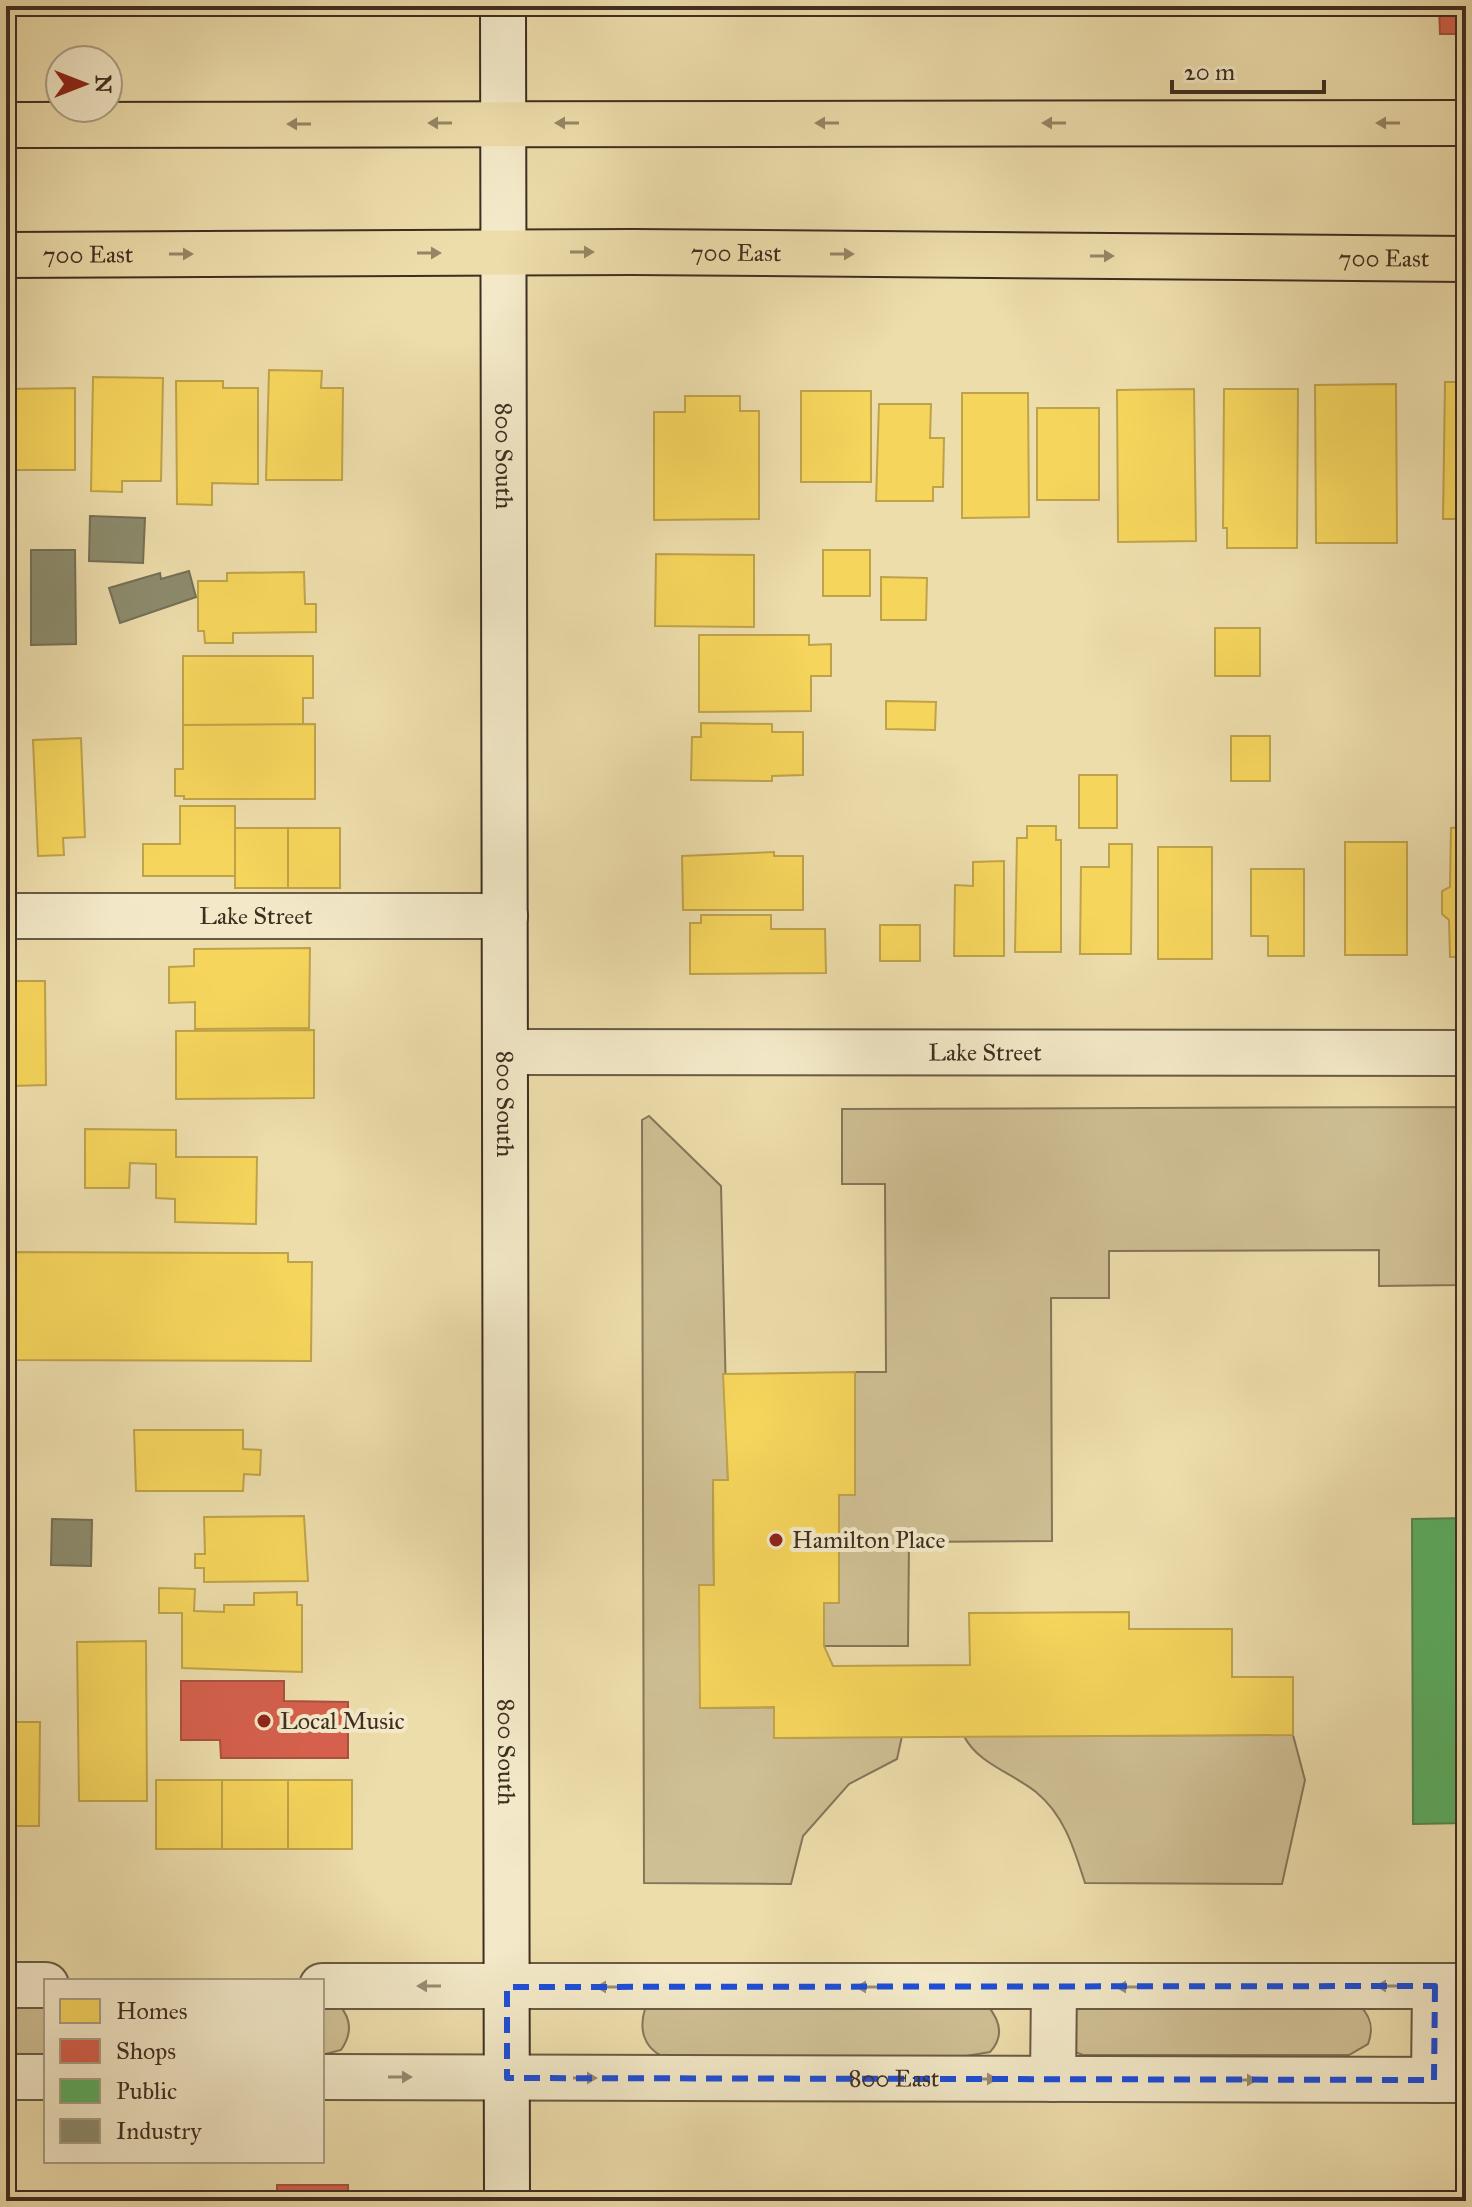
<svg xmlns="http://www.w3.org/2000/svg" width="1472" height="2207" font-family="'IM FELL Great Primer',serif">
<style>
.green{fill:#cfbf94;stroke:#86765a;stroke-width:2}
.homes{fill:#f6d55c;stroke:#bfa34a;stroke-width:2}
.shops{fill:#d6604d;stroke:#a85140;stroke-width:2}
.public{fill:#5aae61;stroke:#52884e;stroke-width:2}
.industry{fill:#8c8c6e;stroke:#757057;stroke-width:2}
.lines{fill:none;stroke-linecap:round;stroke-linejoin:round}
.minor-casing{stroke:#6a5a44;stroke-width:48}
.secondary-casing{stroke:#3e2e21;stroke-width:48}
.primary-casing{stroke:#3e2e21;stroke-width:48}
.minor{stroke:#f3e9c8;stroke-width:44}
.secondary{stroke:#f3e9c8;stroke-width:44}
.primary{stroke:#edddab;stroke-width:44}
.oneway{fill:#968666}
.oneway2{fill:#988c74}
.marked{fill:none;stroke:#1d4ed8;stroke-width:6;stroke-dasharray:16 10;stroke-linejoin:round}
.poi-dot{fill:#8f2418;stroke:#f3e9c8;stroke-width:3}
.labels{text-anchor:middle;stroke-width:8;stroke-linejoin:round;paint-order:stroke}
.street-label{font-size:24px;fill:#3e2e21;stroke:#f3e9c8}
.poi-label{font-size:24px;fill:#3e2e21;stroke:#f3e9c8;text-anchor:start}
</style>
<rect width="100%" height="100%" fill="#edddab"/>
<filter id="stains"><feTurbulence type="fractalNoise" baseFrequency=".0025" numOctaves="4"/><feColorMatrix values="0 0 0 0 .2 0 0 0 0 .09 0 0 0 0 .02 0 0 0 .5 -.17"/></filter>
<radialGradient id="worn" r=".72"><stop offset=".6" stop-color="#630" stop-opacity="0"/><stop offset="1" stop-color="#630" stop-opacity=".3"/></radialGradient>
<g class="green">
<polygon points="1463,1107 1461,1285 1379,1286 1379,1250 1109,1251 1109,1298 1051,1298 1052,1541 909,1542 908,1646 824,1646 824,1603 839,1603 839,1495 855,1495 855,1372 886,1372 885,1184 842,1184 842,1109"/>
<polygon points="649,1116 721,1186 728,1480 713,1480 714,1585 700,1708 774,1707 774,1738 902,1736 897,1759 849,1784 803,1836 791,1884 644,1883 642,1120"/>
<path d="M1293,1735L1305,1780L1282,1884L1085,1883C1074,1849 1065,1816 1036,1792C1014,1774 977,1763 964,1736Z"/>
<rect x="6" y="2000" width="40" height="55"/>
<path d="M322,2001L339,2005C352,2019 352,2034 341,2050L322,2055Z"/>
<path d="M662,2001L987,2005C1000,2020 1005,2036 990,2052L966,2056H662C643,2047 639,2028 645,2009Z"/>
<path d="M1075,2005H1359C1371,2016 1374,2028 1368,2044L1349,2055H1083L1075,2052Z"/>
</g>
<g class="homes">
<polygon points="269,370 322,371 321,388 343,388 342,480 266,480"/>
<polygon points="93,377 163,378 161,481 122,481 122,492 91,491"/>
<polygon points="176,381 223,381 223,388 258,388 258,484 212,483 212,505 177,504"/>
<polygon points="1445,382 1466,382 1466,519 1443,519"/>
<polygon points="1396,384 1397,543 1316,543 1315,385"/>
<polygon points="75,388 75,470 8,470 8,389"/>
<polygon points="1194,389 1196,541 1118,542 1117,390"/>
<polygon points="1224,389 1298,389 1297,548 1227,548 1227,528 1223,528"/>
<rect x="801" y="391" width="70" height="91"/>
<polygon points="962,393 1028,393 1029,517 962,518"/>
<polygon points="685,396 740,396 740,411 759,411 759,519 654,520 654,412 685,412"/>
<polygon points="879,404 931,404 930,438 944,438 943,487 933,487 933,501 876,501"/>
<rect x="1037" y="408" width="62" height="92"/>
<rect x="823" y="550" width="47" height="46"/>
<polygon points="656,554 754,555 754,627 655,626"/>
<polygon points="304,572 305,604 316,604 316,632 233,633 233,643 205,643 204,631 198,631 198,581 227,581 227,573"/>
<polygon points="881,577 927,578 926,620 881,620"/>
<rect x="1215" y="628" width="45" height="48"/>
<polygon points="699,635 809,635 809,645 831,644 831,676 811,676 811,711 699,712"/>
<polygon points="183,656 313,656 313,698 303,698 303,725 183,725"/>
<polygon points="886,701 936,702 935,730 886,729"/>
<polygon points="701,723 772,724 772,732 803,732 803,775 772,776 772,781 691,780 692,737 701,737"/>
<polygon points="315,724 315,799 184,799 184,796 175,796 175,769 183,769 183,725"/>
<rect x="1231" y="736" width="39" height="45"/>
<polygon points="81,738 85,837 63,838 64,855 38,856 33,740"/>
<polygon points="6,744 8,866 6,866"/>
<rect x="1079" y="775" width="38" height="53"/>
<polygon points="180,806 235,806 235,876 143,876 143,844 180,844"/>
<polygon points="1027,826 1056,826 1056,840 1061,840 1061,952 1015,952 1017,838 1027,838"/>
<polygon points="1466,827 1466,957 1450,957 1449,920 1442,914 1442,891 1450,887 1451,828"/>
<rect x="235" y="828" width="53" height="60"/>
<rect x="288" y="828" width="52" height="60"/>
<rect x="1345" y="842" width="62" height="113"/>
<polygon points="1109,844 1132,844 1131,954 1080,954 1081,867 1109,867"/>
<rect x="1158" y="847" width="54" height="112"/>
<polygon points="774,852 774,856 803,856 803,910 683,910 682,856"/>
<polygon points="1004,861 1004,956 954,956 955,885 973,886 973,862"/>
<polygon points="1251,869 1304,869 1304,956 1268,956 1268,936 1251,936"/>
<polygon points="701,915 771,915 771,929 825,929 826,973 690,974 690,923 701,923"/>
<rect x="880" y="925" width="40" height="36"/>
<polygon points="310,948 309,1028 195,1029 195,1002 169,1003 169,967 194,966 194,949"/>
<polygon points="6,981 45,981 46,1085 11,1086 11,1074 6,1074"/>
<polygon points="314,1030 314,1098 176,1099 176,1031"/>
<polygon points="85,1129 176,1130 176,1157 257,1157 256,1224 175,1222 175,1199 156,1198 156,1164 130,1163 129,1188 85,1188"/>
<polygon points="6,1252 288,1253 288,1262 312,1262 311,1361 6,1360"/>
<polygon points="855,1372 855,1495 839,1495 839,1603 824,1603 824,1646 833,1666 970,1665 969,1613 1129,1612 1129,1629 1232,1629 1232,1677 1293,1677 1293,1735 774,1738 774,1707 700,1708 699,1585 714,1585 713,1480 728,1480 723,1374"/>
<polygon points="134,1430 243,1430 243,1449 261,1450 260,1475 244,1474 243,1491 136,1491"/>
<polygon points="304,1516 308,1581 204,1582 204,1568 195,1568 195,1554 205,1554 204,1517"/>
<polygon points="159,1588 195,1589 194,1611 224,1612 224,1605 254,1605 254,1593 297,1592 297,1605 302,1605 302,1672 182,1668 182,1613 159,1613"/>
<polygon points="146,1641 147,1801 79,1801 77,1642"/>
<polygon points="6,1722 40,1722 39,1826 6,1826"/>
<rect x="156" y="1780" width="66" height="69"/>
<rect x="222" y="1780" width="66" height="69"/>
<rect x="288" y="1780" width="64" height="69"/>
</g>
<g class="shops">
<polygon points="1439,6 1466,6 1466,34 1440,34"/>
<polygon points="181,1681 284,1681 284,1701 348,1702 348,1758 221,1758 220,1740 181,1740"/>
<rect x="277" y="2185" width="71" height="16"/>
</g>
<polygon class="public" points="1466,1518 1466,1823 1413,1824 1412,1519"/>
<g class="industry">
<polygon points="90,516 145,518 143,563 89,561"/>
<polygon points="31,550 75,550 76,644 31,645"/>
<polygon points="189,571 196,597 120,623 109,588 160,573 161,579"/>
<polygon points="52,1519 92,1520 91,1566 51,1565"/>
</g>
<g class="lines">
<g class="minor-casing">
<g id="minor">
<path id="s1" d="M6,916H505"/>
<path id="s2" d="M505,1052L1466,1053"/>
<polyline points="6,1985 46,1985"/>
<polyline points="322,1986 1466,1986"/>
<polyline points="6,2077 46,2077"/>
<path id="s3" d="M322,2077L1466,2080"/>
<polyline points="1053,2079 1054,1987"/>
<polyline points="1434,2080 1435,1986"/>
</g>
</g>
<g class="secondary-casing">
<g id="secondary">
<path id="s4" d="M503,6L507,2201"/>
</g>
</g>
<g class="primary-casing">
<g id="primary">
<polyline points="6,125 1466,123"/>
<path id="s5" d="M6,255L633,252L1466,259"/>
</g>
</g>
<use href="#minor" class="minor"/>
<use href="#secondary" class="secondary"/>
<use href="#primary" class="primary"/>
</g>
<defs><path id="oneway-solid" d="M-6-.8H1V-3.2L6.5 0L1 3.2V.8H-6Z" transform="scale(2)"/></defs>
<g class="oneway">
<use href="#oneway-solid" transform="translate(440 123) rotate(180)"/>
<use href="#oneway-solid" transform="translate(567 123) rotate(180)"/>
<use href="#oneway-solid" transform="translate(827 123) rotate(180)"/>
<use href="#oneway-solid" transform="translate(1054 123) rotate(180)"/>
<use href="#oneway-solid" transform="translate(1388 123) rotate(-180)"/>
<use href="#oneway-solid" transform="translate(299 124) rotate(180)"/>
<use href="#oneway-solid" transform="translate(582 252)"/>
<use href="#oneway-solid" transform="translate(429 253)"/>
<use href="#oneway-solid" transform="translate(181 254)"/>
<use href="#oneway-solid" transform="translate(842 254)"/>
<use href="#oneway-solid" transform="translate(1102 256)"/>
</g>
<g class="oneway2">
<use href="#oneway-solid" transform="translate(429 1986) rotate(-180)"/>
<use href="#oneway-solid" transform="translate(1388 1986) rotate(180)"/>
<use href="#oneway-solid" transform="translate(608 1987) rotate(180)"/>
<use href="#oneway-solid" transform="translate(868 1987) rotate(180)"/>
<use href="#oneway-solid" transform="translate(1128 1987) rotate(180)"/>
<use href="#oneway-solid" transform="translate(400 2077)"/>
<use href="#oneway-solid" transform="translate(585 2078)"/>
<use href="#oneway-solid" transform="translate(985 2079)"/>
<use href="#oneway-solid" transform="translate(1245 2080)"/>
</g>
<path class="marked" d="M1435,1986L1434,2080L507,2078V1987Z"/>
<g class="poi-dot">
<circle cx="776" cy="1540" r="8"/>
<circle cx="264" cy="1721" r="8"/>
</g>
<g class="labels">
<g class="street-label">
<text dy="8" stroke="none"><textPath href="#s5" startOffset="730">700 East</textPath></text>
<text dy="8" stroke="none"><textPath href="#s5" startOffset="82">700 East</textPath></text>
<text dy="8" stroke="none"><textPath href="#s5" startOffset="1378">700 East</textPath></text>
<text dy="8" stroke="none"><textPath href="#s4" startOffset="450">800 South</textPath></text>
<text dy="8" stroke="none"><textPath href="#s1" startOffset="250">Lake Street</textPath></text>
<text dy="8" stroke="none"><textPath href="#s2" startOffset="480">Lake Street</textPath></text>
<text dy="8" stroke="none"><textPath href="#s4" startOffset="1098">800 South</textPath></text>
<text dy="8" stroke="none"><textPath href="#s4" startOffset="1746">800 South</textPath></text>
<text dy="8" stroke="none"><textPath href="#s3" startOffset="572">800 East</textPath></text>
</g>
<g class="poi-label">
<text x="792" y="1548">Hamilton Place</text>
<text x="280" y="1729">Local Music</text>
</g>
</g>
<rect width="1472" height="2207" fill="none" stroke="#edddab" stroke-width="32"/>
<rect x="8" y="8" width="1456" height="2191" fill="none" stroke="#3e2e21" stroke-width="4"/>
<rect x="16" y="16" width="1440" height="2175" fill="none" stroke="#3e2e21" stroke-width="2"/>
<rect x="44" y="1979" width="280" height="184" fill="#f3e9c8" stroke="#ab9e85" stroke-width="2"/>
<rect x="60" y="1999" width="40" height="24" fill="#f6d55c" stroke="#ab9e85" stroke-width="2"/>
<text x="116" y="2019" font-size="24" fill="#3e2e21">Homes</text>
<rect x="60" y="2039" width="40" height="24" fill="#d6604d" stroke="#ab9e85" stroke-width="2"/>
<text x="116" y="2059" font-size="24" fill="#3e2e21">Shops</text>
<rect x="60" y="2079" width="40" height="24" fill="#5aae61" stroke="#ab9e85" stroke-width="2"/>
<text x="116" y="2099" font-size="24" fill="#3e2e21">Public</text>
<rect x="60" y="2119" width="40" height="24" fill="#8c8c6e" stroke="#ab9e85" stroke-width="2"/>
<text x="116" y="2139" font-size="24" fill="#3e2e21">Industry</text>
<g transform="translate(84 84) rotate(90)"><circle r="38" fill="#f3e9c8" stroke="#ab9e85" stroke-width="2"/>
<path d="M0-6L14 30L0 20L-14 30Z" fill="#8f2418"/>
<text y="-12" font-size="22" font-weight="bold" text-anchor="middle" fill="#3e2e21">N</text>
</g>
<path d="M1172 80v12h152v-12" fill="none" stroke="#3e2e21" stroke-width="4"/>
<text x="1184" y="80" font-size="24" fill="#3e2e21" stroke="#f3e9c8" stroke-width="6" paint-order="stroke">20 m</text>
<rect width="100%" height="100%" filter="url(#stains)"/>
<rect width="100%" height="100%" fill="url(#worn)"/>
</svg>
